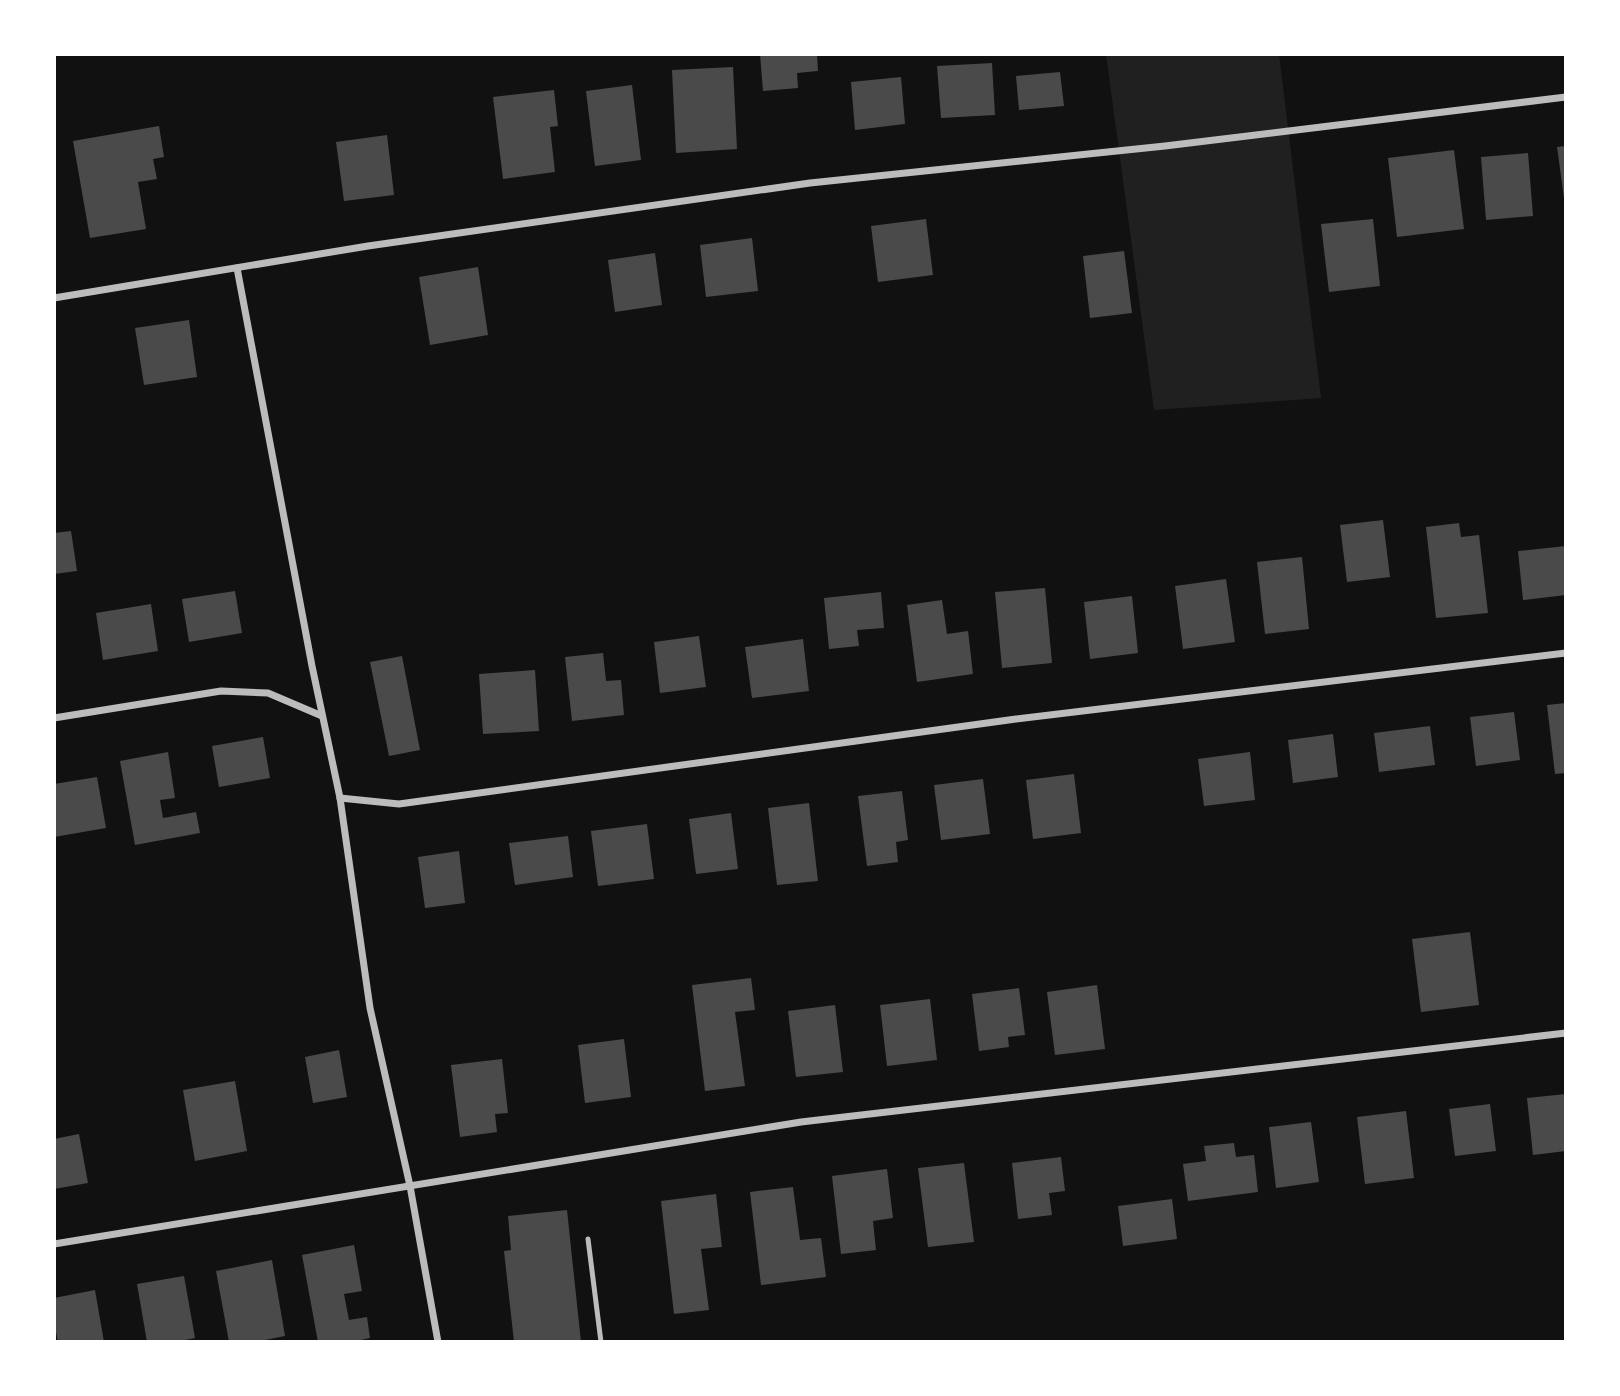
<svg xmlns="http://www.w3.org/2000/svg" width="1620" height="1396" font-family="Lato,sans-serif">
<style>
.green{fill:#202020}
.building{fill:#4a4a4a}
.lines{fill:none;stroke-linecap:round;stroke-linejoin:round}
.service{stroke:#bcbcbc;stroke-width:5}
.minor{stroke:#bcbcbc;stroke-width:7}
</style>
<rect width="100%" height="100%" fill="#111"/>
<polygon class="green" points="1106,54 1279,54 1321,398 1154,410"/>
<g class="building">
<polygon points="760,54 817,54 818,71 797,73 798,88 763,91"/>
<polygon points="992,63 995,115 941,118 937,66"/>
<polygon points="733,67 737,149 676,153 672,70"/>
<polygon points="1060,72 1064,106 1019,110 1016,76"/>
<polygon points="901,77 905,124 855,130 851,82"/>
<polygon points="632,85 641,160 595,166 586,91"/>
<polygon points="554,90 558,126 550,127 555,172 503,179 493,97"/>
<polygon points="159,126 164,157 153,159 157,179 138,182 146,229 90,238 73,141"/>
<polygon points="387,135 394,195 344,201 336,142"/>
<polygon points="1566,146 1566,198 1564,198 1557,147"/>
<polygon points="1454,150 1464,229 1397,237 1388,158"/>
<polygon points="1528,153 1533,216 1486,220 1481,157"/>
<polygon points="926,219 933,275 878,282 871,226"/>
<polygon points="1373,219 1380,286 1329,292 1321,224"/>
<polygon points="752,238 758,291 706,297 700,245"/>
<polygon points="1124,251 1132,313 1090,318 1083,256"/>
<polygon points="655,253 662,305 615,312 608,260"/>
<polygon points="478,267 488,335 430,345 419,277"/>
<polygon points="189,320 197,377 144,385 135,328"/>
<polygon points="1383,520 1390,577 1347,582 1340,525"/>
<polygon points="1459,523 1461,537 1479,535 1488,613 1436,618 1426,527"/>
<polygon points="71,531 77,571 54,574 54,533"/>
<polygon points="1566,546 1566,595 1523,600 1518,551"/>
<polygon points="1302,557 1309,629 1265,634 1257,562"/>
<polygon points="1226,579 1235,642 1183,649 1175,586"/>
<polygon points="1045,588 1052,663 1002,668 995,592"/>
<polygon points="235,591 242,633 189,642 182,599"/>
<polygon points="881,592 884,628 857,630 859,646 829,649 824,598"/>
<polygon points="1132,596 1138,653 1090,659 1084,602"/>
<polygon points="942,600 947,634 968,631 973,674 917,682 907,605"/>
<polygon points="151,604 158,651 103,660 96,613"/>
<polygon points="699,636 706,687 660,693 654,642"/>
<polygon points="803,639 809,691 752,698 745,647"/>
<polygon points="603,653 606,681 621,680 624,715 572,721 565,657"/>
<polygon points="402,656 420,750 389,756 370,662"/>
<polygon points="535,670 539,731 483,734 479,674"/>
<polygon points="1566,703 1566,773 1555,774 1547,705"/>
<polygon points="1514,712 1520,760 1476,766 1470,717"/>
<polygon points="1430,726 1435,765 1379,772 1374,733"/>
<polygon points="1333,734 1338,777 1293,783 1288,740"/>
<polygon points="263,737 270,778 219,787 212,746"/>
<polygon points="168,752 175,798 160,800 163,818 196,812 200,833 135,845 120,761"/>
<polygon points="1250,752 1255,800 1204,806 1198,759"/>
<polygon points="1074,774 1081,833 1033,839 1026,780"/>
<polygon points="97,777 106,828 54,837 54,784"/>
<polygon points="983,779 990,834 941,840 934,785"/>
<polygon points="902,791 908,840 896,842 898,862 867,866 858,796"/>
<polygon points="809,803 818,881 777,885 768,808"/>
<polygon points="731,813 738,869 696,874 689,819"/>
<polygon points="647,824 654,879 598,886 591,831"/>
<polygon points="568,836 573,877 515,885 509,843"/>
<polygon points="459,851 465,903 425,908 418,857"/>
<polygon points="1470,932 1479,1005 1421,1012 1412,939"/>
<polygon points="751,978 755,1010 735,1012 745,1086 705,1091 692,985"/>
<polygon points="1097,985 1105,1049 1055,1055 1047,992"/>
<polygon points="1019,988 1025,1035 1008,1037 1009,1047 979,1051 972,994"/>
<polygon points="930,999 937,1060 887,1066 880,1005"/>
<polygon points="835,1005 843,1072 796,1077 788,1011"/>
<polygon points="624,1039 631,1097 585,1103 578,1045"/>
<polygon points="339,1050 347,1097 313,1103 305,1057"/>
<polygon points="502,1059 508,1113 495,1114 497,1132 460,1137 451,1065"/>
<polygon points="235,1081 247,1151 195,1161 183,1090"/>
<polygon points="1566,1094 1566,1151 1533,1155 1527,1098"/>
<polygon points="1490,1104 1496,1151 1455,1156 1449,1109"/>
<polygon points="1406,1111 1414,1178 1365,1184 1357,1117"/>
<polygon points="1311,1122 1319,1182 1276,1188 1269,1127"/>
<polygon points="79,1134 88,1183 54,1189 54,1139"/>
<polygon points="1234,1143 1236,1157 1254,1155 1258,1192 1188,1201 1183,1164 1206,1161 1204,1146"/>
<polygon points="1061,1157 1065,1191 1049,1193 1052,1215 1018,1219 1012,1163"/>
<polygon points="964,1163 974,1242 928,1247 918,1168"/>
<polygon points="887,1169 893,1218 873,1221 876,1250 841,1254 832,1176"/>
<polygon points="793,1187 800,1240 821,1238 826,1277 761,1285 750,1192"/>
<polygon points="716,1194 722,1247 701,1249 709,1310 674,1314 661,1201"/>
<polygon points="1172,1199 1177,1239 1123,1246 1118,1206"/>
<polygon points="567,1210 581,1342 514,1342 504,1251 511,1250 508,1216"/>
<polygon points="354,1245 362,1291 344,1294 349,1320 367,1317 370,1338 351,1342 318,1342 302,1255"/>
<polygon points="272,1260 285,1336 255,1342 229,1342 216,1271"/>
<polygon points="184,1276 195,1338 175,1342 147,1342 137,1284"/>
<polygon points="95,1290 104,1342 58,1342 54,1322 54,1298"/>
</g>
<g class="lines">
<polyline class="service" points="588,1239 601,1342"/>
<g class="minor">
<polyline points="237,268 312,666 340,798 370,1008 410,1186 438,1342"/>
<polyline points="54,298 368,246 810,183 1165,146 1566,97"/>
<polyline points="54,718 221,691 268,693 322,716"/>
<polyline points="340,798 399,804 1016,719 1566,653"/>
<polyline points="54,1244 801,1122 1566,1033"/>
</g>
</g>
<rect width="1620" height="1396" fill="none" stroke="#ffffff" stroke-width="112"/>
</svg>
